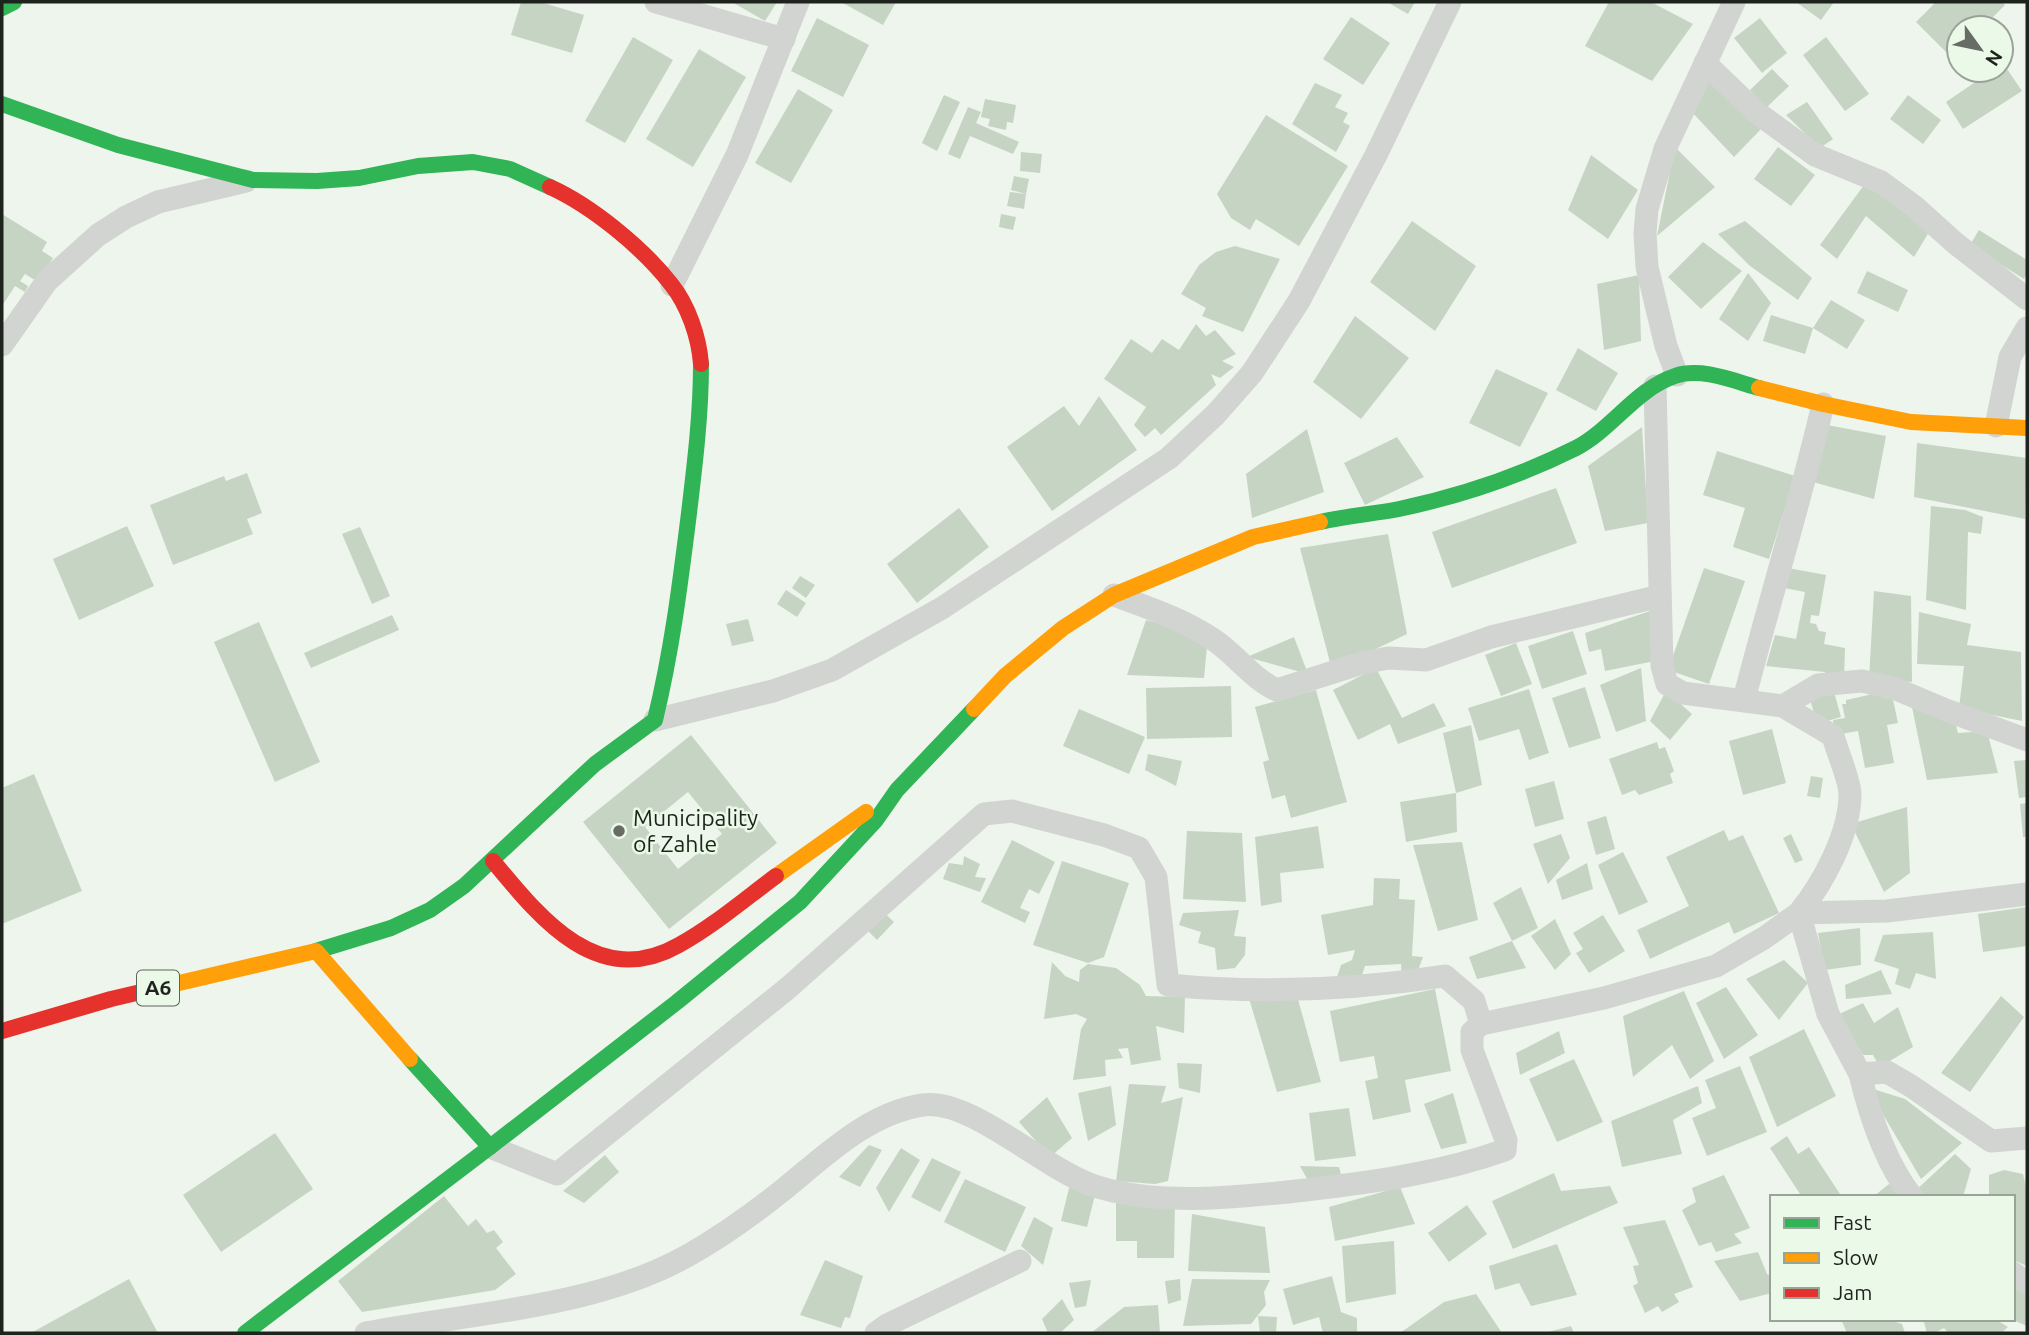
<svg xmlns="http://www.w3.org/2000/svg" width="2029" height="1335" font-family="Ubuntu,sans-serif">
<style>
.building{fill:#c6d5c3;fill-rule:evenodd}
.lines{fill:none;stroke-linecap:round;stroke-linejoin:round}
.street{stroke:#d2d4d1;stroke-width:23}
.fast{stroke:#30b455;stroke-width:16}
.slow{stroke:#ff9f0a;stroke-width:16}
.jam{stroke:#e5322d;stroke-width:16}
.poi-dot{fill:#676c65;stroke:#ebf9e8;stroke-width:2.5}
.labels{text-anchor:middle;stroke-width:5;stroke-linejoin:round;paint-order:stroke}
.shield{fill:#ebf9e8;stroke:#5c635a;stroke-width:2}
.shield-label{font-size:21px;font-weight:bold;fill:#1e231d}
.poi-label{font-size:23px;fill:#1e231d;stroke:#ebf9e8;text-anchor:start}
</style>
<rect width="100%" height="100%" fill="#eef5ec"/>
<g class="building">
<polygon points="521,2 540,2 584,15 572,53 511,35"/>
<polygon points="732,2 777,2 765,21"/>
<polygon points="841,2 896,2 883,25"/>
<polygon points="1387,2 1415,2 1408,14"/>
<polygon points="1609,2 1651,2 1693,24 1652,81 1585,46"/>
<polygon points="1796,2 1834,2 1821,20"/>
<polygon points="1936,2 2002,2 2005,5 1982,28 1959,28 1959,51 1952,58 1916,22"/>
<polygon points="1351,17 1390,43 1363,85 1323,59"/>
<polygon points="817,18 869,45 843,97 791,71"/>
<polygon points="1760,18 1787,53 1762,73 1734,38"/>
<polygon points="633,37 673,60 625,143 585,121"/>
<polygon points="1826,37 1869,94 1845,111 1803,55"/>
<polygon points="699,49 746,77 693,167 646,139"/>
<polygon points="2003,63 2022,91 1963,129 1946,102 1993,70 2001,70"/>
<polygon points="1772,69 1789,86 1766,108 1750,90"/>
<polygon points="1712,77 1764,126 1734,157 1690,110"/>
<polygon points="1315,83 1342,95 1335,107 1348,113 1343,122 1350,126 1336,152 1292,124"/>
<polygon points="798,89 833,110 791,183 755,163"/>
<polygon points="944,95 960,102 937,151 922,143"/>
<polygon points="1908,95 1941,120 1923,144 1890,119"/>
<polygon points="985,99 1016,105 1013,123 1007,122 1006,130 988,126 990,119 981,117"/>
<polygon points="1807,102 1833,139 1820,148 1786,115"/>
<polygon points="968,107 981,112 976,123 1019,142 1013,154 970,136 960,159 948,154"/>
<polygon points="1266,115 1348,166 1299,246 1256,219 1250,230 1231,218 1217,194"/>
<polygon points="1675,147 1715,187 1657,236"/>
<polygon points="1778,147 1815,175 1791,206 1754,179"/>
<polygon points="1021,152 1042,154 1040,173 1020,171"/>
<polygon points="1591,155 1638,190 1608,239 1568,210"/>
<polygon points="1014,176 1029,179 1026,194 1011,190"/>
<polygon points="1867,181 1929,232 1914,257 1866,216 1837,259 1820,245"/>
<polygon points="1010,192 1026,194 1024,209 1007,206"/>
<polygon points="2,214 47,242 42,251 53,258 38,282 25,274 20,281 28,286 25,292 15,286 2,306"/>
<polygon points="1001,214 1016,217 1013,230 999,227"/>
<polygon points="1412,221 1476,266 1435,331 1370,282"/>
<polygon points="1745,221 1812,278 1798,300 1750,266 1718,234"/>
<polygon points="1979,230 2027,260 2027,274 2024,279 1970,245"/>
<polygon points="1703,242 1742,271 1701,309 1668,277"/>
<polygon points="1235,246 1280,259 1243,332 1202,316 1206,308 1181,294 1199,265 1216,252"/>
<polygon points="1867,271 1908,290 1898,312 1857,293"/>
<polygon points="1748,273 1771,303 1748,341 1719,319"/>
<polygon points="1639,275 1641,341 1604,350 1597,284"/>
<polygon points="1831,300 1865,320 1847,349 1813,328"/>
<polygon points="1771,315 1813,328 1805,354 1763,341"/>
<polygon points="1355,316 1409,358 1361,419 1313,382"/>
<polygon points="1196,324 1206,336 1215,330 1236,354 1222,361 1234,367 1220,378 1211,374 1216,385 1161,435 1155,428 1145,437 1134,425 1146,407 1104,379 1131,339 1152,353 1162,339 1179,350"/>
<polygon points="1578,348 1618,373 1596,411 1556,390"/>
<polygon points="1496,369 1548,393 1520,447 1469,423"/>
<polygon points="1099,396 1137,450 1052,511 1007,447 1064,406 1079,426"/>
<polygon points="1827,425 1886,436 1874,499 1813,482"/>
<polygon points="1642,427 1648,523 1605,531 1588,466"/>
<polygon points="1307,429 1324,492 1252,518 1246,474"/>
<polygon points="1397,437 1424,477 1365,505 1344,463"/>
<polygon points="1917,443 2027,458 2025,519 1914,497"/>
<polygon points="1717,451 1795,476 1769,559 1733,547 1745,508 1703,495"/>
<polygon points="247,473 262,513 247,519 253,534 173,565 150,505 224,476 226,481"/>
<polygon points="1556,488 1577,543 1452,588 1432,532"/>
<polygon points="1931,506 1965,510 1983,517 1981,534 1968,532 1966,610 1926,600"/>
<polygon points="959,508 989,547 917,603 887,564"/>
<polygon points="127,526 154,586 79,620 53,559"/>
<polygon points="360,527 390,596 372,604 342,534"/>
<polygon points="1388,534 1407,634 1332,670 1300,548"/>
<polygon points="1704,568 1745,581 1709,684 1668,670"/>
<polygon points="1788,568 1826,575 1819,616 1811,615 1810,623 1816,624 1819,631 1826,632 1824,644 1845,648 1844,681 1824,678 1825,672 1766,666 1775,635 1796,639 1805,592 1784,588"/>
<polygon points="800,576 815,585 806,598 792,588"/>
<polygon points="786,590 806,603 797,617 777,604"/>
<polygon points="1874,591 1911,596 1912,682 1869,679"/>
<polygon points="1650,611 1655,661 1605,671 1601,649 1589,652 1585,633"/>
<polygon points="1919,612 1971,624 1967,645 2021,652 2022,721 1959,708 1964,666 1917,664"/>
<polygon points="392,615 399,630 311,668 304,653"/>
<polygon points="748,619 754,641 732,646 726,624"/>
<polygon points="1146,620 1208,636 1204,678 1127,675"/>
<polygon points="259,622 320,762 275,782 214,642"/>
<polygon points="1573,631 1587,674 1542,689 1528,646"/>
<polygon points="1294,637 1308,674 1247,657"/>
<polygon points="1516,643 1532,684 1501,696 1485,655"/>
<polygon points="1376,668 1402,718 1434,703 1446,726 1398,744 1390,724 1358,740 1333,690"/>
<polygon points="1641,668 1646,721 1616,732 1600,685"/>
<polygon points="1231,686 1232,737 1147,739 1146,688"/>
<polygon points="1585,687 1601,738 1569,748 1552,698"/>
<polygon points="1529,689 1549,753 1529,760 1519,729 1479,741 1468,708"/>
<polygon points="1316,690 1347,802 1291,818 1285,795 1272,799 1263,762 1269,760 1255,707"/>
<polygon points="1891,690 1898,723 1887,725 1894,763 1865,768 1858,731 1835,735 1833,720 1845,718 1842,704 1846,704 1846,700"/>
<polygon points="1666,691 1692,714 1670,740 1650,721"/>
<polygon points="1834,692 1841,717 1817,724 1810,699"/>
<polygon points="1912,707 1955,721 1958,733 1987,731 1998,773 1927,780"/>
<polygon points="1079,709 1145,737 1129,774 1063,746"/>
<polygon points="1471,725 1482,785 1456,793 1457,832 1406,842 1400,802 1456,793 1443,733"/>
<polygon points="1772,729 1786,783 1743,795 1729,741"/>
<path d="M691,735L777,843L669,929L583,822ZM688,792L722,834L678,869L645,827Z"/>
<polygon points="1657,742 1659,749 1665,747 1674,771 1670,774 1673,783 1639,795 1635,790 1622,795 1609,759"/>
<polygon points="1148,754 1182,761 1176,786 1145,770"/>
<polygon points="2027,760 2027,797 2019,798 2014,761"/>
<polygon points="34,774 82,891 2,924 2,788"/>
<polygon points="1811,776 1823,778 1820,798 1807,796"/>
<polygon points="1554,781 1564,819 1535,827 1525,789"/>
<polygon points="2027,803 2027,837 2023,837 2020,804"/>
<polygon points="1907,807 1910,873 1884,892 1851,824"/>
<polygon points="1606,816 1615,849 1596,855 1587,822"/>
<polygon points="1318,826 1324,868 1280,873 1282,902 1261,906 1255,837"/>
<polygon points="1724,830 1729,841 1743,835 1779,913 1734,934 1729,922 1650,959 1637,930 1689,906 1666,857"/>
<polygon points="1187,831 1242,833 1246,902 1183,899"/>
<polygon points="1561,834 1570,858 1548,884 1533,844"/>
<polygon points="1791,834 1803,860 1795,863 1783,838"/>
<polygon points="1012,840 1055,862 1039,894 1029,889 1020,908 1030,912 1025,923 981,902"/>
<polygon points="1462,842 1478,920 1438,931 1413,845"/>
<polygon points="1623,852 1648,902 1619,915 1598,865"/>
<polygon points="964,856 980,864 975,877 986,878 980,892 943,879 949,863 963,865"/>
<polygon points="1062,861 1129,883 1104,957 1088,963 1033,945"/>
<polygon points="1587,863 1593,889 1562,900 1556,880"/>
<polygon points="1374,878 1400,879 1399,899 1415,900 1412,956 1423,957 1415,978 1402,979 1401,964 1365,966 1361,978 1336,980 1341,965 1352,960 1355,950 1328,955 1321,915 1373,905"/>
<polygon points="1521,887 1538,928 1512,941 1493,903"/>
<polygon points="2027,907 2027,946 1983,952 1978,914"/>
<polygon points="881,910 894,922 877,940 864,927"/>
<polygon points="1239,910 1234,936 1246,937 1245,955 1235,968 1217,970 1215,948 1198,943 1201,932 1179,925 1183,913"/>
<polygon points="1603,915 1625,951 1589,973 1576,953 1583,949 1573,933"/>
<polygon points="1555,919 1571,954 1555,970 1531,936"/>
<polygon points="1860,928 1861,965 1825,970 1818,933"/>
<polygon points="1933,932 1936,979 1916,973 1910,989 1895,984 1899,969 1874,961 1883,935"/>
<polygon points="1512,941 1526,968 1477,979 1469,957"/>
<polygon points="1784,960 1808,983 1779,1020 1746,979"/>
<polygon points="1052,962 1065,976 1079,982 1080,970 1088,964 1116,968 1140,985 1146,996 1185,997 1184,1033 1156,1026 1161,1060 1131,1065 1128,1048 1118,1049 1123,1058 1105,1060 1106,1076 1073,1080 1081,1029 1087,1019 1076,1014 1044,1019"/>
<polygon points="1881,970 1892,994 1846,999 1845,985"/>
<polygon points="1726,987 1758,1035 1724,1059 1696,1003"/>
<polygon points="1435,989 1451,1071 1405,1080 1411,1112 1373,1120 1365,1081 1378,1078 1374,1056 1340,1062 1330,1011"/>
<polygon points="1684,991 1714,1061 1690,1079 1672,1045 1633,1077 1623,1016"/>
<polygon points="1248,995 1297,996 1321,1082 1277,1092"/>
<polygon points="2001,996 2024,1017 1970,1092 1941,1073"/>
<polygon points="1863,1003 1874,1023 1898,1007 1913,1047 1880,1067 1873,1055 1863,1055 1837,1015"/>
<polygon points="1804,1029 1836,1096 1777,1127 1749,1057"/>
<polygon points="1559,1031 1565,1053 1520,1075 1516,1053"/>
<polygon points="1574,1059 1603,1122 1557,1142 1529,1079"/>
<polygon points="1177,1063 1202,1064 1200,1093 1179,1088"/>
<polygon points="1740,1066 1767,1132 1707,1156 1692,1118 1716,1108 1705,1080"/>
<polygon points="1129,1084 1166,1086 1161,1103 1183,1097 1168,1181 1155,1184 1116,1181"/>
<polygon points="1111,1086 1116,1125 1088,1141 1078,1093"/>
<polygon points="1698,1086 1702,1103 1673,1120 1682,1154 1622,1167 1611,1121"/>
<polygon points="1867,1087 1905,1099 1962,1143 1921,1179"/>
<polygon points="1453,1093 1467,1143 1441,1149 1424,1104"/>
<polygon points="1047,1097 1072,1138 1050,1157 1019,1122"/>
<polygon points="1349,1108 1356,1156 1315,1161 1309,1113"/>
<polygon points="275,1133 313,1189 221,1252 183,1195"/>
<polygon points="1787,1136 1798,1154 1809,1147 1842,1197 1802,1197 1770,1148"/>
<polygon points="869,1145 882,1150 860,1187 839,1177"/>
<polygon points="901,1148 920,1160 889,1212 876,1188"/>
<polygon points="1955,1154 1971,1169 1963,1197 1921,1197 1914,1192"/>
<polygon points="605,1155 619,1172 584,1203 563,1191"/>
<polygon points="932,1158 961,1172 940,1212 911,1197"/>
<polygon points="1300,1166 1339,1167 1343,1182 1311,1186"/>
<polygon points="2004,1170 2023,1174 2027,1191 2027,1266 2013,1260 2013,1197 1989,1197 1989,1175"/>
<polygon points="1554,1173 1561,1191 1610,1186 1618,1203 1513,1249 1492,1201"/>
<polygon points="1724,1175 1750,1228 1734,1234 1742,1243 1716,1252 1711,1242 1699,1246 1682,1210 1696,1202 1692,1188"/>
<polygon points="965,1179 1026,1207 1005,1252 944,1222"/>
<polygon points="1070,1184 1096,1191 1087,1227 1061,1221"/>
<polygon points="1889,1184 1906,1197 1873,1197"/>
<polygon points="1400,1187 1415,1224 1335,1241 1329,1207"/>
<polygon points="444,1196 468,1226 476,1219 487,1233 494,1230 503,1242 496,1248 516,1274 495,1290 362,1312 338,1281"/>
<polygon points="1116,1200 1175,1201 1174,1258 1137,1258 1137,1241 1116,1241"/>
<polygon points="1467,1205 1487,1234 1449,1262 1428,1233"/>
<polygon points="1192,1214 1265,1227 1270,1273 1188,1271"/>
<polygon points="1034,1217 1053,1228 1043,1265 1021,1246"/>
<polygon points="1665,1220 1693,1287 1674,1294 1679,1302 1662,1312 1658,1306 1645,1313 1633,1286 1638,1283 1633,1266 1639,1265 1623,1227"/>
<polygon points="1394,1241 1396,1294 1346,1303 1342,1246"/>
<polygon points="1557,1244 1577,1295 1531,1306 1519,1283 1495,1290 1489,1266"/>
<polygon points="1758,1252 1767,1274 1772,1277 1772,1293 1740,1301 1714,1261"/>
<polygon points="825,1260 863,1276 850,1318 845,1317 841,1328 800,1315"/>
<polygon points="1332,1276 1341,1312 1357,1318 1357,1333 1323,1333 1319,1317 1293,1325 1283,1289"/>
<polygon points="129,1279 158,1333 31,1333"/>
<polygon points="1180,1279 1181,1300 1168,1304 1165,1281"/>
<polygon points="1192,1279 1270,1280 1264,1292 1266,1305 1251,1324 1183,1326"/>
<polygon points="1091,1280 1086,1306 1075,1308 1069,1283"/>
<polygon points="2013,1281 2027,1289 2027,1326 2013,1320"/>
<polygon points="1476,1294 1502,1333 1400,1333 1444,1302"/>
<polygon points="1062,1299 1074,1320 1060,1333 1048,1333 1042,1319"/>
<polygon points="1158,1305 1160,1333 1091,1333 1124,1307"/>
<polygon points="1258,1316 1277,1317 1276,1333 1260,1333"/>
<polygon points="1841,1319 1886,1319 1902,1324 1905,1333 1847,1333"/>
<polygon points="1923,1319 1995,1319 2008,1327 2001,1333 1948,1333 1944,1328 1934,1333 1927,1333"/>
<polygon points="1571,1326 1574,1333 1548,1333 1548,1332"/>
</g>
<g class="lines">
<g class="street">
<polyline points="656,2 784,39"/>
<polyline points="1705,63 1756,112 1815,155 1881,182 1915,207 1955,243 2027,299"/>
<polyline points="672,285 737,155 798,2"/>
<polyline points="2,345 47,281 98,235 126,217 158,202 246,181"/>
<polyline points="1677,375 1666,346 1647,267 1645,233 1647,209 1665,149 1734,2"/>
<polyline points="1655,386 1662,666 1667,684 1683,693 1783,706 1818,685 1862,681 1896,689 1946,710 2027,740"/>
<polyline points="1996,426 2010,357 2027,328"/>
<path d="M1114,595C1149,608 1183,619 1214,640C1235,654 1255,681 1277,690L1362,663L1388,658L1426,660L1491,637L1660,596"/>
<path d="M1744,700C1769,601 1800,504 1823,404"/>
<path d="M1783,706L1833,736C1837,751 1850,781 1850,794C1850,834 1823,883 1799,913L1828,1014L1860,1074L1887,1072L1911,1086L1991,1141L2027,1138"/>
<polyline points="655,720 773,691 832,670 942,608 1169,458 1216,414 1252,373 1299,301 1376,155 1450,2"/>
<path d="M1860,1074C1870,1117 1885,1162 1912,1197"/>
<path d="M490,1147L557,1174L788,988L984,814L1012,811L1104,835L1139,848L1156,877L1168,985C1261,994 1353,990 1445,976L1474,1001L1481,1024"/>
<polyline points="2013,1273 2027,1283"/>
<path d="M366,1333C469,1313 594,1308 687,1256C721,1237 753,1214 783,1190C825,1156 868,1113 923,1105C970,1098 1043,1168 1092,1185C1154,1207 1242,1197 1306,1190C1373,1182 1441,1173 1505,1150L1506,1140L1472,1050V1032L1481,1024L1604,998L1716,966L1764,938L1799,913L1887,911L2027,894"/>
<polyline points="876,1333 887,1325 1020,1261"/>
</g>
<g class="fast">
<polyline points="2,8 14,2"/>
<polyline points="2,104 118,145 253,180 317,181 359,178 418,166 473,162 510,169 550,187"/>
<path d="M1320,522C1346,516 1373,514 1399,509C1460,496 1520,476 1576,448C1612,429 1636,389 1675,376C1701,367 1734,381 1759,388"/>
<path d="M316,951L391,928L430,910L464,886L595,764L655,720C672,650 680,585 689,513C695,463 701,414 701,364"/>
<polyline points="490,1147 677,1002 800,902 876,820 897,790 974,709"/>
<polyline points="245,1333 490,1147 410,1059"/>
</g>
<g class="slow">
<polyline points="1759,388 1823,404 1911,422 2027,428"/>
<polyline points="974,709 1005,676 1063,628 1114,595 1253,537 1320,522"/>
<polyline points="776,876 866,812"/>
<polyline points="162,987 316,951 410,1059"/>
</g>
<g class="jam">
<path d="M550,187C592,206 643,248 671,284C688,305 699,337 701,364"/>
<path d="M493,861C540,918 598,991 679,945C712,927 745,899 776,876"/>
<polyline points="2,1031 111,999 162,987"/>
</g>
</g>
<circle class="poi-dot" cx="619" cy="831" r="7"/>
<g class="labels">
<rect class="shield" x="137" y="970.5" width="42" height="35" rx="5"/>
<g class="shield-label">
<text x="158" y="995">A6</text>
</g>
<g class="poi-label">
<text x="633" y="826">Municipality<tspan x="633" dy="26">of Zahle</tspan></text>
</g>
</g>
<rect width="2029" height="1335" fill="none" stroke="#1e231d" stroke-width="7"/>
<rect x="1770" y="1195" width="245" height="126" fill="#ebf9e8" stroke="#99a397" stroke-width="2"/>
<rect x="1784" y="1218" width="35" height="10" fill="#30b455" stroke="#99a397" stroke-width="2"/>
<text x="1833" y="1230" font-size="21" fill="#1e231d">Fast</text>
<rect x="1784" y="1253" width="35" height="10" fill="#ff9f0a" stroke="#99a397" stroke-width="2"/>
<text x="1833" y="1265" font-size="21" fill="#1e231d">Slow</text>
<rect x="1784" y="1288" width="35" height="10" fill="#e5322d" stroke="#99a397" stroke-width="2"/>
<text x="1833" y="1300" font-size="21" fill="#1e231d">Jam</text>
<g transform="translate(1980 49) rotate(123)"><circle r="33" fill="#ebf9e8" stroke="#99a397" stroke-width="2"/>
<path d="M0-5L12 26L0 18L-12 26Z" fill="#676c65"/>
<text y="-10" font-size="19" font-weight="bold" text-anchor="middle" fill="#1e231d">N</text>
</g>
</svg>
